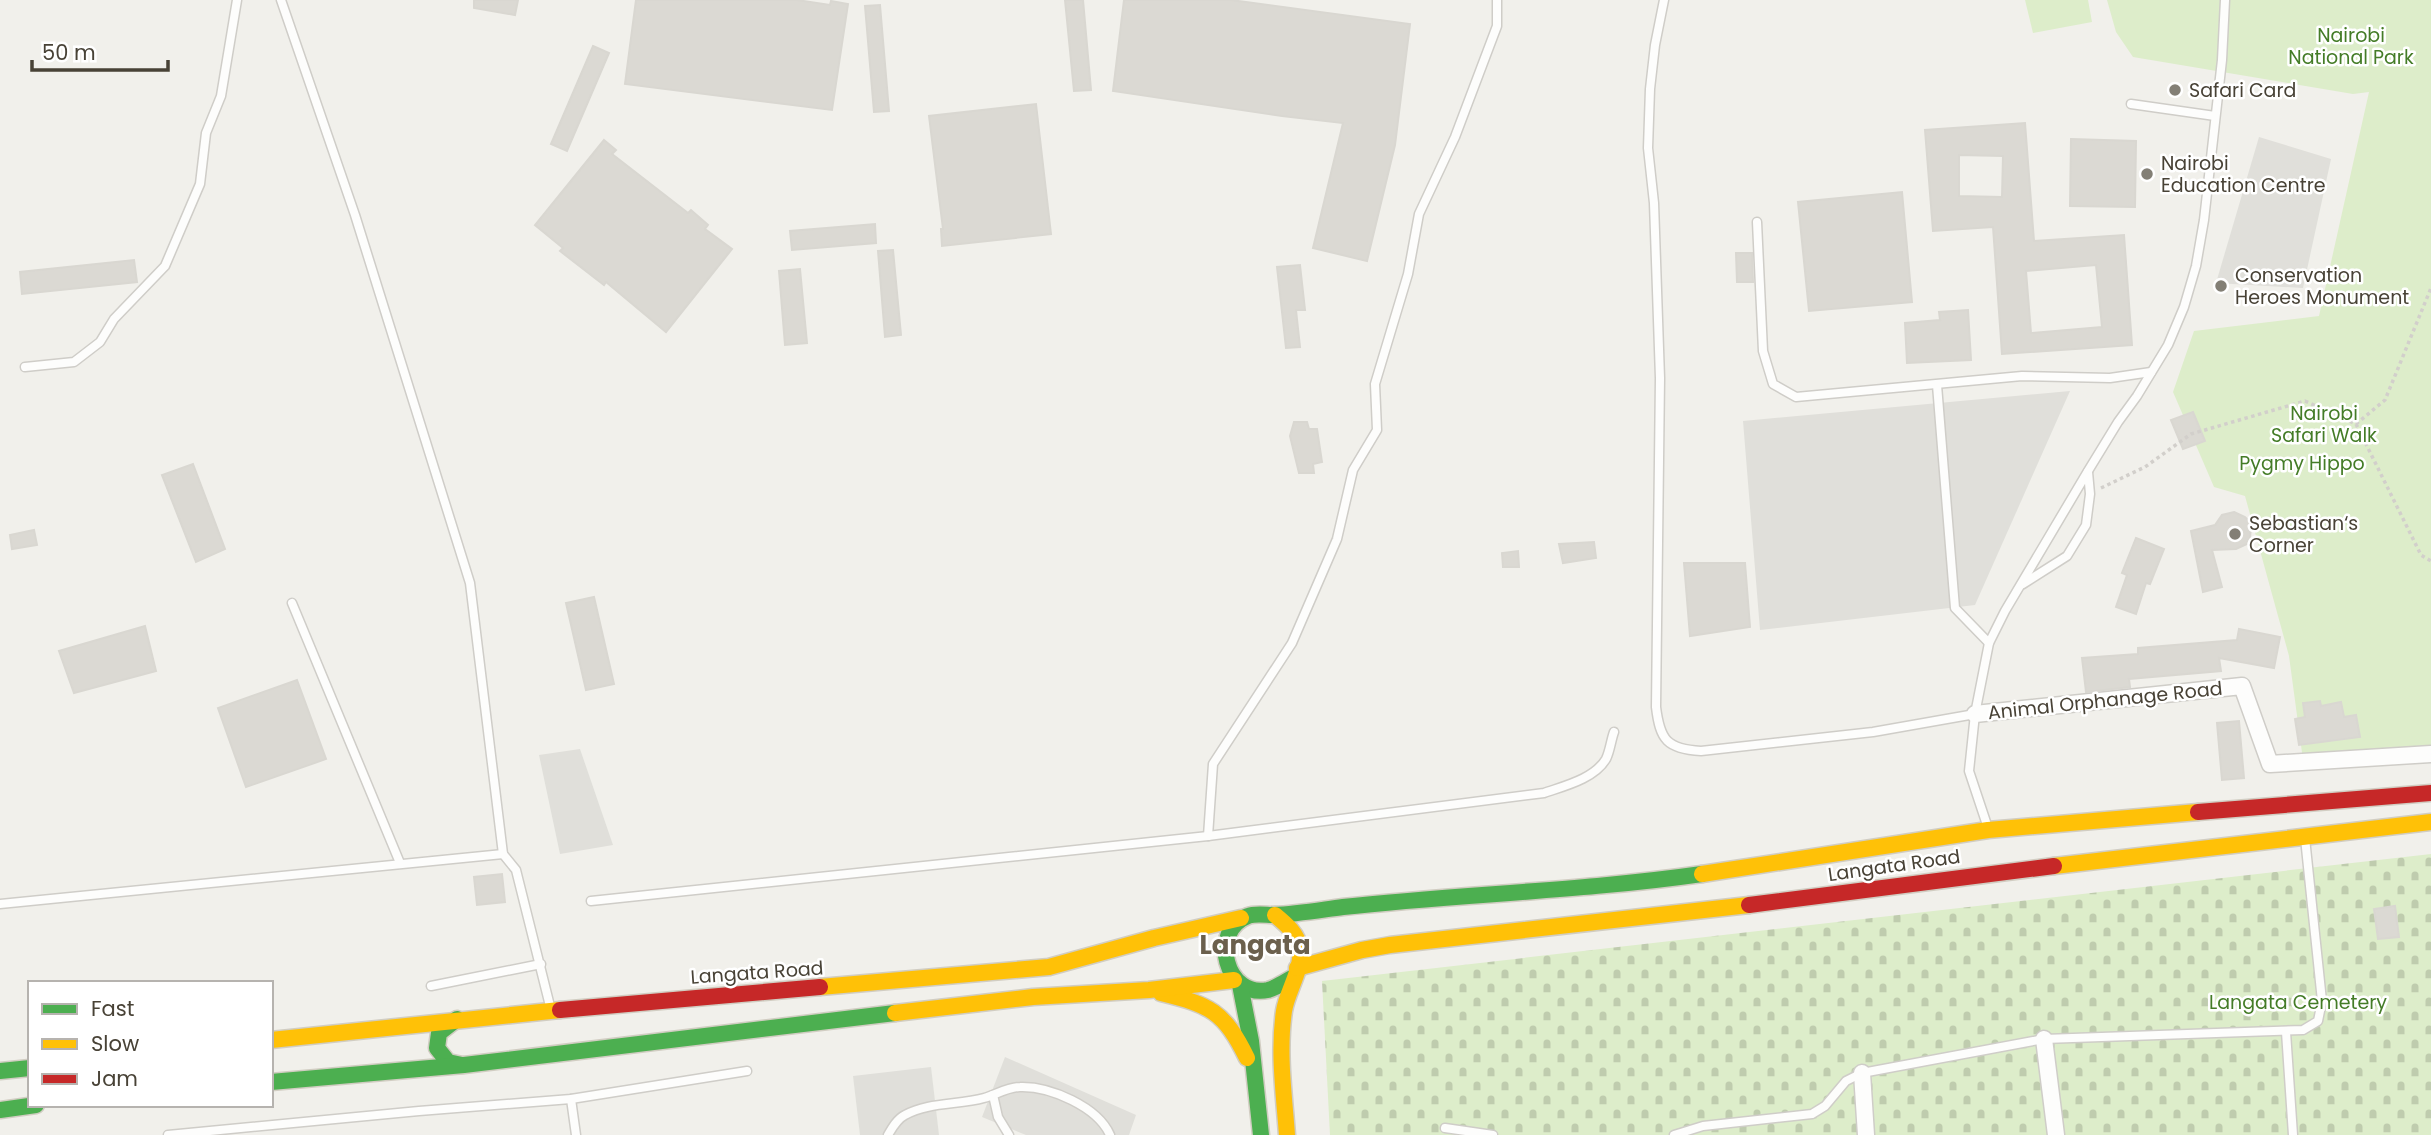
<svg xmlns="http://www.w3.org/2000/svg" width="2431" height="1135" font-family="Poppins,sans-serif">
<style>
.cemetery{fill:url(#cemetery-stones)}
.park{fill:#ddedca}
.parking{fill:#e0dfda}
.building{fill:#dbd9d3;stroke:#d9d7d1;stroke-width:2;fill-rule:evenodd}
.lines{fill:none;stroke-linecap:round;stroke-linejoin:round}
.lane-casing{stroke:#cfcdc8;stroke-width:11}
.street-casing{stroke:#cfcdc8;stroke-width:19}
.fast-casing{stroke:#d1cdc2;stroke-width:19}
.slow-casing{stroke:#d1cdc2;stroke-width:19}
.jam-casing{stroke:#d1cdc2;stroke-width:19}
.path{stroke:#d2cfcb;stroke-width:3.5;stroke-dasharray:3.5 3.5;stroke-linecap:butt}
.lane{stroke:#fdfdfc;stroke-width:8}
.street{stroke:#fdfdfc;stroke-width:16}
.fast{stroke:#4caf50;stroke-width:16}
.slow{stroke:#ffc107;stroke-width:16}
.jam{stroke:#c62828;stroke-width:16}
.poi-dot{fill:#837f75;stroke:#fff;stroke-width:2.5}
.labels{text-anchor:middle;stroke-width:5;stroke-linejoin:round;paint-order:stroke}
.park-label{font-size:19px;fill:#447c27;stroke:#fff}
.poi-label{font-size:19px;fill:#484236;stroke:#fff;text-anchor:start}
.street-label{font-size:19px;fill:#484236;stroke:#fff}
.district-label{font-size:26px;font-weight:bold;fill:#6b604d;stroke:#fff}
</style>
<defs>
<pattern id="cemetery-stones" width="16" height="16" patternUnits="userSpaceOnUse" patternTransform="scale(1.75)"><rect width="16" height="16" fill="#ddedca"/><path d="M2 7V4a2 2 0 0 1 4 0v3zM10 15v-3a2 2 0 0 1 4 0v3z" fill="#bfccae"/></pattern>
</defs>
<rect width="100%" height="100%" fill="#f1f0eb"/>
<polygon class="cemetery" points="2431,854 2431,1135 1330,1135 1322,981"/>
<g class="park">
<polygon points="2025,0 2088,0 2092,22 2033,33"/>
<polygon points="2107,0 2431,0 2431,748 2303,760 2289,656 2245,496 2214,487 2173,392 2194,331 2319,316 2369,92 2353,94 2133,57 2116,32"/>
</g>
<g class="parking">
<polygon points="2259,137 2331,159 2303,288 2216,283"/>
<polygon points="2070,391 1975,605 1760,630 1743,421"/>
<polygon points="580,749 613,845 560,854 539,755"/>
<polygon points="1005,1057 1136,1115 1129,1135 1026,1135 982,1117"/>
<polygon points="931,1067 939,1135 860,1135 853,1076"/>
</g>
<g class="building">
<polygon points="474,0 518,0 515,15 474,8"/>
<polygon points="636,0 797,0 830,5 831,1 848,4 832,110 625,84"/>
<polygon points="1065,0 1083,0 1091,90 1074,91"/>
<polygon points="1124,0 1231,0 1410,24 1395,145 1367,261 1313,248 1343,123 1282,116 1113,91"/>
<polygon points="880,5 889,111 874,112 865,6"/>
<polygon points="593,46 609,53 567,151 551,144"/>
<polygon points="1036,104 1051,234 942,246 941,229 943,229 929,116"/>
<path d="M2025,123L2034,241L2124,235L2132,345L2002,354L1993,227L1933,231L1925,130ZM1959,155L2003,156L2002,197L1959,196ZM2096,265L2102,327L2031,333L2026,271Z"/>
<polygon points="2071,139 2136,141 2135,207 2070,206"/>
<polygon points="604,140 616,150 612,154 688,213 691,210 708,225 705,229 732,249 666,332 606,282 604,285 560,251 563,248 535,225"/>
<polygon points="1902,192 1912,302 1809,311 1798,202"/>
<polygon points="875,224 876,243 792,250 790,231"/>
<polygon points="893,250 901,335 885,337 878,251"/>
<polygon points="1736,253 1752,253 1753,282 1737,282"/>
<polygon points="134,260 137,282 22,294 20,272"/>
<polygon points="1300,265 1305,310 1296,310 1300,347 1286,348 1277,267"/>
<polygon points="800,269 807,343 785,345 779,271"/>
<polygon points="1968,310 1971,360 1907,363 1905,323 1940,320 1939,312"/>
<polygon points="2193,412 2205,441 2183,449 2171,420"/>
<polygon points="1294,422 1307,422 1309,429 1317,429 1322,462 1313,464 1314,473 1299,473 1290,436"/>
<polygon points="193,464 225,549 196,562 162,475"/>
<polygon points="2234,512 2245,517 2249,521 2251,527 2250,538 2247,544 2236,549 2212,550 2222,587 2203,592 2191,531 2215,525 2222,515"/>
<polygon points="34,530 37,545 12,549 10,535"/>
<polygon points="2136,538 2164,549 2150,584 2146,583 2136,614 2116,607 2127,575 2122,573"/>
<polygon points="1594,542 1596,558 1563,563 1559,544"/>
<polygon points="1518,551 1519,567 1503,567 1502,553"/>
<polygon points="1684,563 1745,563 1750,627 1690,636"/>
<polygon points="594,597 614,684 586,690 566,603"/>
<polygon points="145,626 156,671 74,693 59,651"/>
<polygon points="2239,629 2280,637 2274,668 2219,658 2221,671 2129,679 2130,687 2086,692 2082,658 2138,654 2138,648 2237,640"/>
<polygon points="297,680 326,759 246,787 218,708"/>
<polygon points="2320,701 2321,706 2341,702 2344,717 2356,715 2360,737 2299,745 2295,719 2305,717 2303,703"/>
<polygon points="2239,721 2244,778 2222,780 2217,723"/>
<polygon points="502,874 505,902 477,905 474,877"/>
<polygon points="2395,906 2399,937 2378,939 2374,909"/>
</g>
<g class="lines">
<g class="lane-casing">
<g id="lane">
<polyline points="281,0 355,215 470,583 503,854 516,870 551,1010"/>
<path d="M1664,0L1655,45L1650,89L1648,148L1654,203L1660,378L1656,707C1660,740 1667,749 1701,751L1873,732L1975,714"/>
<polyline points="2131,104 2215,116"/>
<polyline points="1757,222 1763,351 1773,384 1796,397 2022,376 2110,378 2151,372"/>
<polyline points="25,367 74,362 100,342 114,319 165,266 200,184 206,133 221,96 237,0"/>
<polyline points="1937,385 1955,608 1989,643"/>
<polyline points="2023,584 2067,556 2086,525 2090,494 2088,472"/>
<polyline points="292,603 400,863"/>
<polyline points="1988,828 1969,771 1975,714 1989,643 2005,611 2088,471 2118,422 2137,396 2168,345 2184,307 2196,266 2204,220 2222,60 2225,0"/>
<polyline points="1208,836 1213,764 1292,643 1337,539 1353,470 1377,430 1375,384 1408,274 1419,214 1455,137 1497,26 1497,0"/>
<path d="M591,901L1208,836L1544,793C1564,786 1594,779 1606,759C1610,751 1611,740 1614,732"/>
<polyline points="0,904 503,854"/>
<polyline points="431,986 541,964"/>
<polyline points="2286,1032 2293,1135"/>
<polyline points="993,1095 998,1117 1009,1135"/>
<polyline points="571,1099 576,1135"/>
<polyline points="1445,1128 1493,1135"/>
<polyline points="168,1135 419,1111 571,1099 747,1071"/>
<path d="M888,1135C892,1128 897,1119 905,1115C928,1102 959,1105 984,1098C995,1095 1008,1087 1020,1087C1050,1086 1098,1107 1110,1135"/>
<polyline points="1674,1135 1703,1126 1812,1114 1825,1106 1846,1081 1862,1073 2044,1039 2303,1030 2318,1021 2322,1001 2305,838"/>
</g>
</g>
<g class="street-casing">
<g id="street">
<polyline points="1975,714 2242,686 2270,764 2431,754"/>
<polyline points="2044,1039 2056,1135"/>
<polyline points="1862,1073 1866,1135"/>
</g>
</g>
<g class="fast-casing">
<g id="fast">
<path d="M1292,978C1285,982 1276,988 1268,990C1226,999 1208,931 1248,916C1255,913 1266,915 1274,915C1297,914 1320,910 1343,907C1462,894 1583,891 1702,874"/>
<polyline points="1240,985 1251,1041 1261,1135"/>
<polyline points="457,1019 439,1033 437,1048 448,1062 462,1065"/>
<polyline points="0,1071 30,1068"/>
<polyline points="271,1082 464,1065 895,1013"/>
<polyline points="0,1110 36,1105"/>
</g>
</g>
<g class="slow-casing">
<g id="slow">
<polyline points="2054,866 2431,822"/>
<polyline points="1702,874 1988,830 2198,812"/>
<path d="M1275,915C1286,924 1298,934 1300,949C1303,969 1287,991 1284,1011C1278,1052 1284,1094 1287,1135"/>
<polyline points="1297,968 1362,950 1390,945 1749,905"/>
<polyline points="820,987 1049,967 1154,938 1241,918"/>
<path d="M1161,993C1210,1005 1224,1011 1247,1058"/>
<polyline points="895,1013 1033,997 1149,990 1234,980"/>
<polyline points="271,1040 560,1010"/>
</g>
</g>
<g class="jam-casing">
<g id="jam">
<polyline points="2198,812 2431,793"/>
<polyline points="1749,905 2054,866"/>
<polyline points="560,1010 820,987"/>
</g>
</g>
<g class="path">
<polyline points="2356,424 2385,400 2431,288"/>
<polyline points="2101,488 2145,467 2191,434 2305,401 2356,424 2421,555 2431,561"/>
</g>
<use href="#lane" class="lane"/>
<use href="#street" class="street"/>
<use href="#fast" class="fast"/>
<use href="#slow" class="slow"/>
<use href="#jam" class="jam"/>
</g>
<g class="poi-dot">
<circle cx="2175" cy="90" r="7"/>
<circle cx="2147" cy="174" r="7"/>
<circle cx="2221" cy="286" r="7"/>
<circle cx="2235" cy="534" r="7"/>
</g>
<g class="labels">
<g class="park-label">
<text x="2351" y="42">Nairobi<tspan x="2351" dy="22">National Park</tspan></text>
<text x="2324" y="420">Nairobi<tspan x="2324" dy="22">Safari Walk</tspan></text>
<text x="2302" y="470">Pygmy Hippo</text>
<text x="2298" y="1009">Langata Cemetery</text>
</g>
<g class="poi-label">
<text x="2189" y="97">Safari Card</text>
<text x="2161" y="170">Nairobi<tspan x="2161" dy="22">Education Centre</tspan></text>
<text x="2235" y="282">Conservation<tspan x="2235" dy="22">Heroes Monument</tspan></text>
<text x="2249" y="530">Sebastian‘s<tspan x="2249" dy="22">Corner</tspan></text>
</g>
<g class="street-label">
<text transform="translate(2105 700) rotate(-6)" y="7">Animal Orphanage Road</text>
<text transform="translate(1894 865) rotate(-8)" y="7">Langata Road</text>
<text transform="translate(757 972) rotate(-4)" y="7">Langata Road</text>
</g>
<g class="district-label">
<text x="1255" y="954">Langata</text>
</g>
</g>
<rect x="28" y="981" width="245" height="126" fill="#ffffff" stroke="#b6b3af" stroke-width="2"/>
<rect x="42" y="1004" width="35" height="10" fill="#4caf50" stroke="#b6b3af" stroke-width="2"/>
<text x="91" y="1016" font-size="21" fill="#484236">Fast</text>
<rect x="42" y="1039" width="35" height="10" fill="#ffc107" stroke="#b6b3af" stroke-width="2"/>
<text x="91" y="1051" font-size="21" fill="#484236">Slow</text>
<rect x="42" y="1074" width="35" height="10" fill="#c62828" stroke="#b6b3af" stroke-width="2"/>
<text x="91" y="1086" font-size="21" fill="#484236">Jam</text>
<path d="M32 60v10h136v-10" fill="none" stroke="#484236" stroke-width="3.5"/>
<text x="42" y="60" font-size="21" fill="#484236" stroke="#ffffff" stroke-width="5" paint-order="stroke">50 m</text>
</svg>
